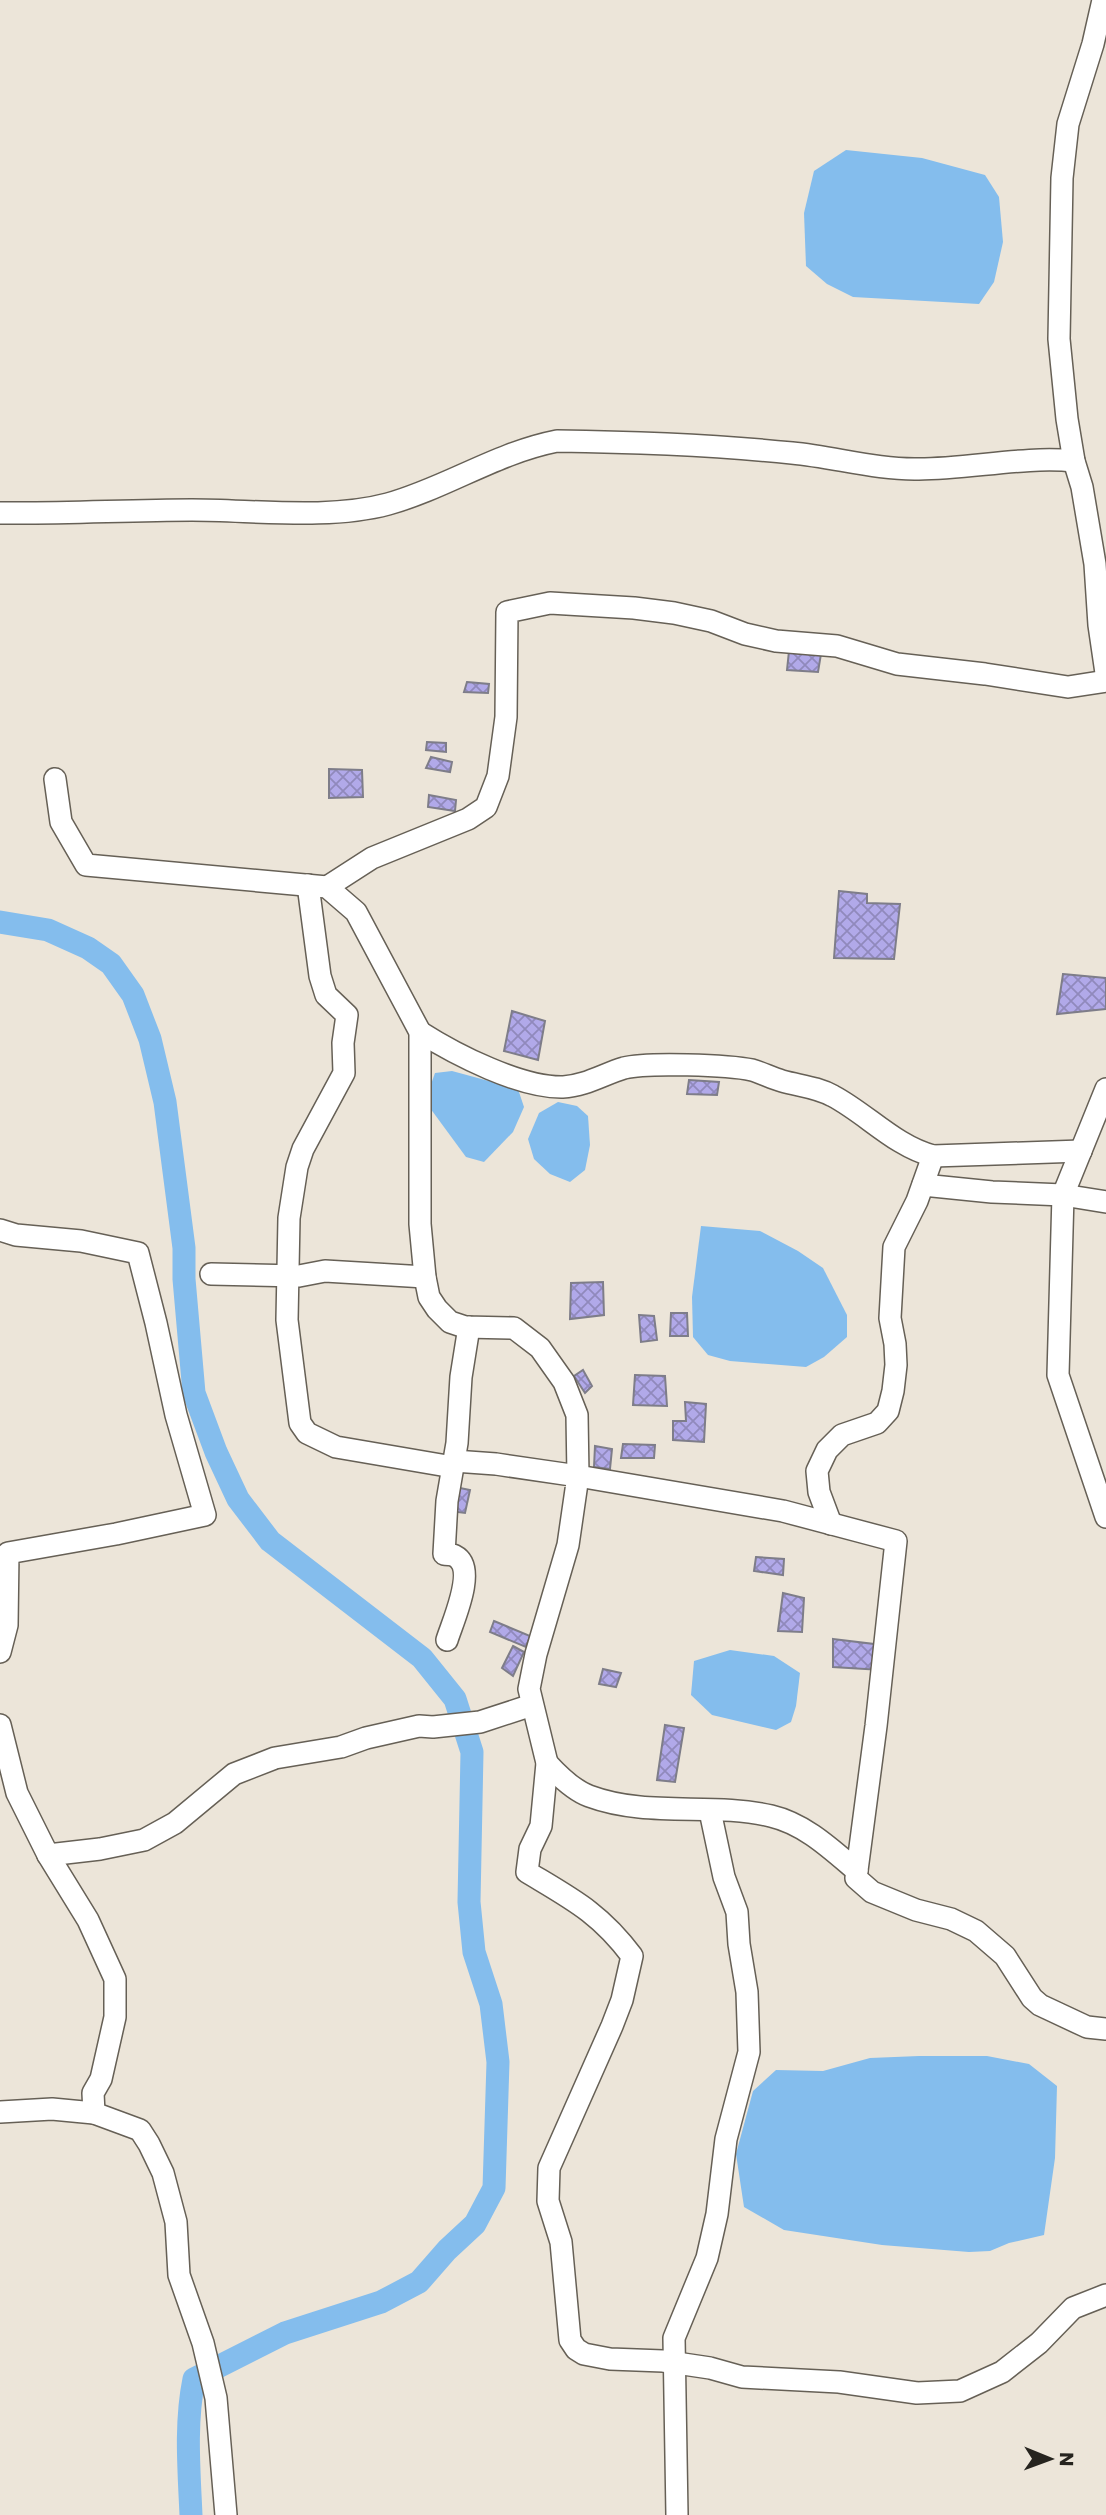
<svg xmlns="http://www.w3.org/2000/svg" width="1106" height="2515" font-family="Poppins,sans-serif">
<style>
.water{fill:#84bded}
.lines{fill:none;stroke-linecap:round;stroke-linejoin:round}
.canal{stroke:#84bded;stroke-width:23}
.building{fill:url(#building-cross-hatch);stroke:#7e7d89;stroke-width:2}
.minor-casing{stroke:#666056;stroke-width:24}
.minor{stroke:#fff;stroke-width:21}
</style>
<defs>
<pattern id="building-cross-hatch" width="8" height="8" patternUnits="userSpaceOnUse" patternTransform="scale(1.75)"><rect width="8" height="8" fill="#b1a9e9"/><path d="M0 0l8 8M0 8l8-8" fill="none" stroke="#9089bc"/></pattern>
</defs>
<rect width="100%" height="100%" fill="#ece5d9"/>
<g class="water">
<polygon points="846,150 922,158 985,175 999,197 1003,242 994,282 979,304 853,297 827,284 806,266 804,213 814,171"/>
<polygon points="452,1071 518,1089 524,1107 513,1132 484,1162 466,1157 430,1108 429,1090 435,1073"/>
<polygon points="558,1102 577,1106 588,1116 590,1145 585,1170 570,1182 550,1174 534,1159 528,1139 539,1113"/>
<polygon points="701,1226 760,1231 798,1251 823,1268 847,1315 847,1337 824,1357 806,1367 730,1361 708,1355 693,1337 692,1297"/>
<polygon points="730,1650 774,1656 800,1673 796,1706 791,1722 776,1730 712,1715 691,1695 694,1661"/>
<polygon points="919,2056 987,2056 1029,2064 1057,2086 1055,2158 1044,2235 1009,2243 990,2251 969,2252 882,2245 784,2230 744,2207 736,2154 753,2091 776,2070 823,2071 870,2058"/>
</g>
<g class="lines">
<path class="canal" d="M0,922L48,930L88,948L111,964L133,995L150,1039L165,1102L184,1248V1279L194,1393L216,1452L238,1499L270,1541L422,1658L455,1699L472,1752L469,1902L474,1952L491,2004L498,2062L494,2188L475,2224L447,2250L419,2282L381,2302L285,2333L194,2379C185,2423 189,2470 191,2515"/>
</g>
<g class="building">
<polygon points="789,651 821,654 818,672 787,670"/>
<polygon points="467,682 489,684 488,693 464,692"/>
<polygon points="427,742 446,743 446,752 426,750"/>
<polygon points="431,757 452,762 450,772 426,768"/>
<polygon points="329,769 362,770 363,797 329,798"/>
<polygon points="429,795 456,800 455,811 428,807"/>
<polygon points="839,891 867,894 867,903 900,904 894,959 834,958"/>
<polygon points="1063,974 1106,978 1106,1009 1057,1014"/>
<polygon points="512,1011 545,1021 538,1060 504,1051"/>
<polygon points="689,1080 719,1082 717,1095 687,1094"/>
<polygon points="603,1282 604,1315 570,1319 571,1283"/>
<polygon points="671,1313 687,1313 688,1336 670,1336"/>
<polygon points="639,1315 654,1316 657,1340 641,1342"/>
<polygon points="583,1370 592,1386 585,1393 574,1376"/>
<polygon points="635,1375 665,1376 667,1406 633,1405"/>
<polygon points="685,1402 706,1404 704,1442 673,1440 673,1421 686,1421"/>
<polygon points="623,1444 655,1445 654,1458 621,1458"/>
<polygon points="595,1446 612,1449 610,1469 594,1467"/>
<polygon points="455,1487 470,1490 465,1513 449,1511"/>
<polygon points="756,1557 784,1559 783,1575 754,1571"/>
<polygon points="783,1593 804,1598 802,1632 778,1631"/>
<polygon points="494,1621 530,1636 526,1647 490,1632"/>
<polygon points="833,1639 882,1645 881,1670 833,1667"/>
<polygon points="513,1646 524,1652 513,1676 502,1668"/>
<polygon points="603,1669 621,1673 616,1687 599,1684"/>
<polygon points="665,1725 684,1728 675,1782 657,1780"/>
</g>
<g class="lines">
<g class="minor-casing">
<g id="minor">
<polyline points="1103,0 1093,44 1068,124 1062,178 1059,339 1067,419 1074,461 1082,487 1095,564 1099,625 1106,673"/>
<path d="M0,513C64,514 128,510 192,510C253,510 329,520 388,504C446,488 496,453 557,441C636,442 714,445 792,453C835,457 876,470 919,469C970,469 1024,456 1074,461"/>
<polyline points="55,779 61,822 86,865 327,887 356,912 420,1032 420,1224 425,1277 429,1297 437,1309 450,1322 465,1327 514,1328 540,1348 564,1382 577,1415 578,1476 783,1511 896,1541 876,1726 856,1878 872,1892 916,1910 951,1919 976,1931 1005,1956 1032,1998 1040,2005 1087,2027 1106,2029"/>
<polyline points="308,885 320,976 326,995 347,1015 343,1043 344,1073 303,1149 297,1167 289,1218 287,1320 300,1423 307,1433 336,1447 453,1467"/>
<polyline points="327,887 372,858 468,819 486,807 498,776 506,717 507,612 550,603 634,608 674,613 711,621 745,634 776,641 837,646 897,664 985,674 1068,687 1106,681"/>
<path d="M420,1032C456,1055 521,1088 563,1087C585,1086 604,1074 624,1068C646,1062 729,1065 752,1070C762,1073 772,1078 782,1081C800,1086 817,1087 833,1096C867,1114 895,1146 933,1156L1081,1151"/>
<polyline points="1106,1089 1063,1195 1058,1375 1106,1517"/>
<polyline points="923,1185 992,1192 1063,1195 1106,1202"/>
<polyline points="0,1230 16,1235 81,1241 138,1253 156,1323 176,1415 205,1515 116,1534 8,1553 7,1625 0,1652"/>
<polyline points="211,1274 299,1276 325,1271 425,1277"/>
<path d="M454,1461L496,1464L578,1476L568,1545L536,1654L529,1689L547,1763L541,1826L530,1849L527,1872C572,1899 600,1913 632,1956L622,2000L612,2026L549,2168L548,2201L561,2242L570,2340L576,2349L584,2354L610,2359L663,2361L710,2368L742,2377L839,2382L917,2393L960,2391L1002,2372L1039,2343L1073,2308L1106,2295"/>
<polyline points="831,1524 819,1492 817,1471 827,1450 842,1435 877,1423 888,1411 893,1391 896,1365 895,1344 890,1318 894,1247 917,1201 933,1156"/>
<path d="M447,1640C452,1623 478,1568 455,1556C452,1554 448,1555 444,1554L447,1501L457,1443L461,1377L469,1327"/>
<polyline points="0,1725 17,1793 48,1855 88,1920 115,1979 115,2017 101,2079 93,2093 94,2113 140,2130 149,2144 163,2173 176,2222 179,2275 203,2343 216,2398 226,2515"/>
<path d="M547,1763C558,1775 573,1790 589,1796C648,1818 712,1802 771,1816C805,1824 831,1849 857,1871"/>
<polyline points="48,1855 100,1849 144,1840 175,1823 234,1774 275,1758 341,1747 366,1738 419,1726 433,1727 480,1722 532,1705"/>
<polyline points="0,2112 52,2109 94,2113"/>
<polyline points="677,2515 674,2338 707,2258 717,2214 726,2139 749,2052 747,1992 739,1944 737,1912 724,1877 710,1811"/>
</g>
</g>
<use href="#minor" class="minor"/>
</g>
<g transform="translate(1050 2459) rotate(91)" stroke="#ece5d9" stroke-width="5" paint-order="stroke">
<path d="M0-5L12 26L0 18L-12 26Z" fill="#26241f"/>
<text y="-10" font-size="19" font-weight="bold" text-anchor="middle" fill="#26241f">N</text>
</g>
</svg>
